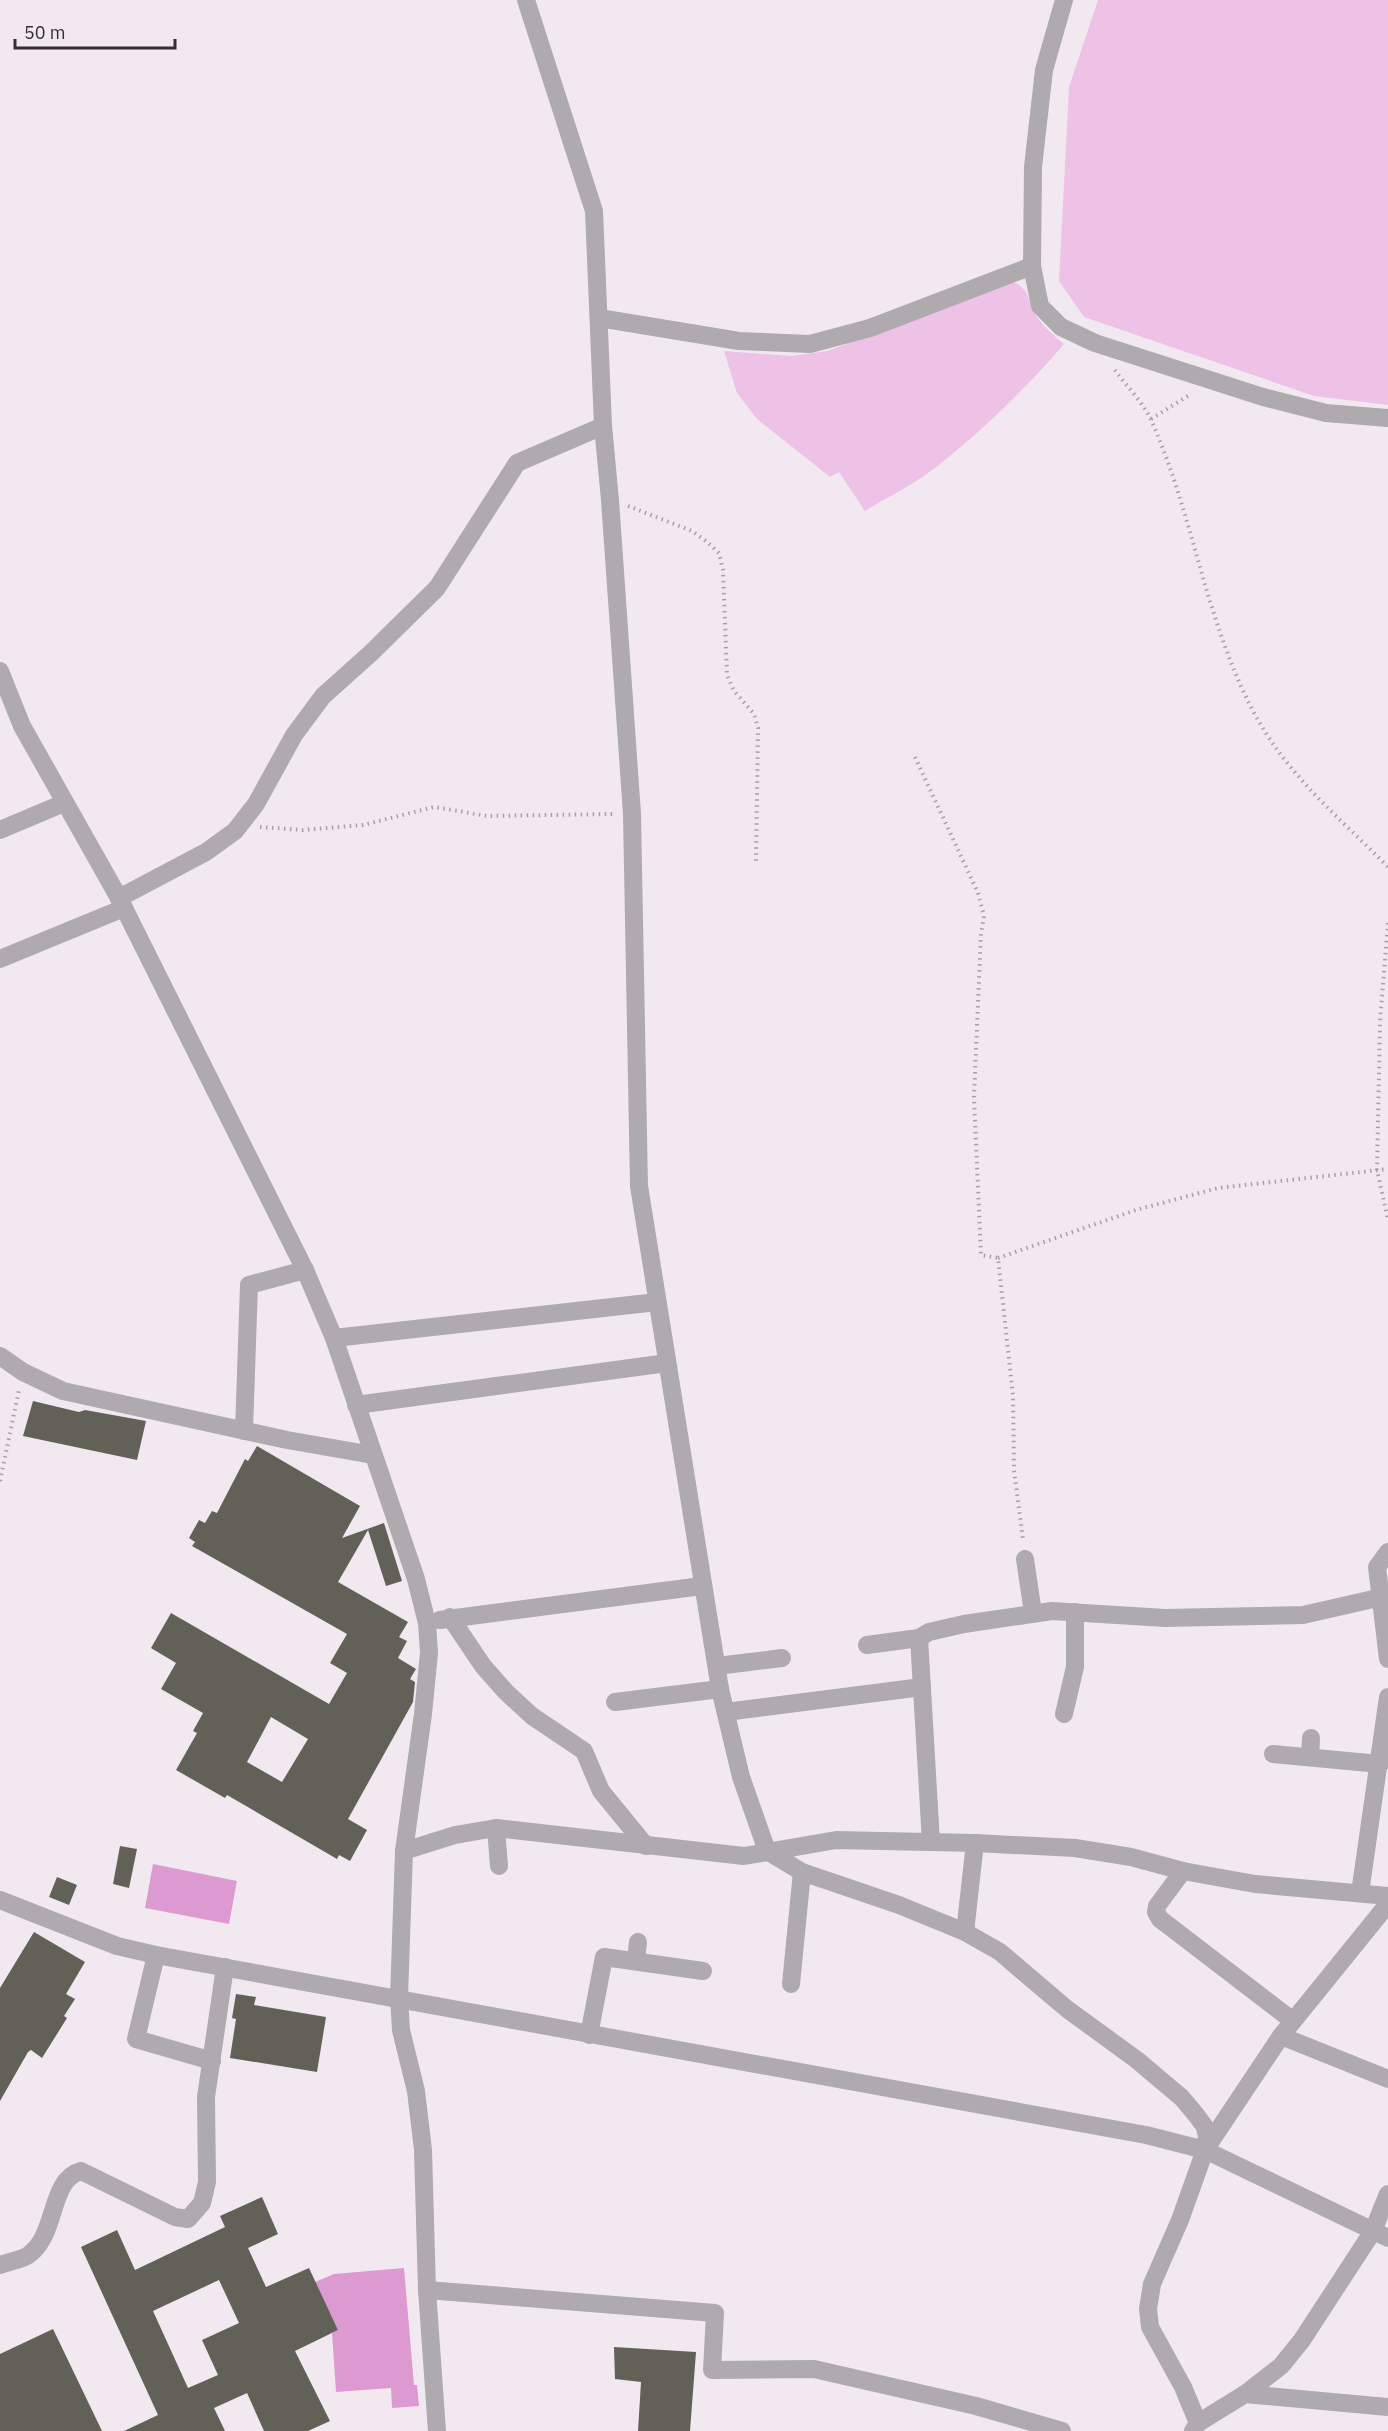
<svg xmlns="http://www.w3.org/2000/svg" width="1388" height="2431" font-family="'IBM Plex Sans',sans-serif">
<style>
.green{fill:#eec2e6}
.water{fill:#dc9ad1}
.building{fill:#616157;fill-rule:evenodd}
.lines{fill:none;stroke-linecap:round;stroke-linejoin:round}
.path{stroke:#a7a0a5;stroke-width:4;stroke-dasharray:1.5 4.5;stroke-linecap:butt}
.minor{stroke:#aeaaae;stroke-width:18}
</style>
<rect width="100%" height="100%" fill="#f2e9f0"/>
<g class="green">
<polygon points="1098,0 1388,0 1388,405 1314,396 1084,317 1059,281 1069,87"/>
<path d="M1014,282C1031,292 1026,296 1034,312C1041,325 1053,335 1064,344C1027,388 970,443 924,476C905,489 884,499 865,511L839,472L830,477L757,419L737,393L724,351L792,356L827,351Z"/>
</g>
<g class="water">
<polygon points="153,1864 237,1881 229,1924 145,1908"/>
<polygon points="404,2268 414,2385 417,2385 419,2406 392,2408 391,2388 336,2392 332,2333 338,2330 315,2282 334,2274"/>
</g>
<g class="building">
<polygon points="33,1401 79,1412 85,1410 146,1421 137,1460 23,1436"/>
<path d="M257,1446L360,1506L342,1538L384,1523L402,1581L386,1586L368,1530L338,1582L408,1622L399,1637L407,1641L398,1658L416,1669L410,1679L415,1682L413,1702L348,1819L367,1830L350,1861L339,1855L337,1859L227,1795L225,1798L176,1770L197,1733L193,1731L203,1713L161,1689L176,1663L151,1648L171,1613L329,1704L347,1673L330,1663L347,1634L192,1546L195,1542L189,1538L199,1520L205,1523L212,1511L217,1513L245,1459L248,1461ZM271,1717L308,1739L282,1782L247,1762Z"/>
<polygon points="120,1846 137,1849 129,1888 113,1884"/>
<polygon points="57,1877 77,1885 69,1905 49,1897"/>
<polygon points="34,1932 85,1962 66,1994 75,1999 64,2016 67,2018 42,2058 31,2050 28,2052 0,2101 0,1988"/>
<polygon points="236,1994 256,1997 254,2005 326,2017 317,2072 230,2058 236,2019 232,2018"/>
<path d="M262,2197L278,2234L248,2248L266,2287L309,2268L338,2330L295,2351L330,2421L308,2431H264L247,2393L214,2408L225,2431H124L158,2415L81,2247L117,2230L135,2270L225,2227L220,2216ZM219,2280L239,2323L202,2340L218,2375L188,2388L153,2311Z"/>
<polygon points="53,2329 102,2431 0,2431 0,2354"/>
<polygon points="614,2347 696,2352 690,2431 638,2431 641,2382 615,2379"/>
</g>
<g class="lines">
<g class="path">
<path d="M1115,370C1126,386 1144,403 1152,422C1193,515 1205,618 1252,709C1287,776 1337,815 1388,867"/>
<polyline points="1151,419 1191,394"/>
<polyline points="628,506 692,531 706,541 719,553 723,570 727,675 734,691 754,714 758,728 756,864"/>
<polyline points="915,757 978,893 984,916 981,934 974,1097 981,1255 998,1258 1013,1396 1014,1470 1023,1540"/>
<polyline points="260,827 303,830 363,825 434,807 487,816 613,814"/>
<polyline points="1388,923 1380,1022 1377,1170 1388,1220"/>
<polyline points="998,1258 1136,1210 1218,1188 1388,1169"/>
<polyline points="0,1481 19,1390"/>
</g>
<g class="minor">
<polyline points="526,0 594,211 603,426 610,500 632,814 639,1186 720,1689 741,1777 767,1851 802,1872 899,1905 965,1932 1000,1952 1067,2009 1137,2060 1182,2098 1197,2116 1205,2127 1207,2137 1205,2150 1180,2220 1152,2284 1148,2309 1150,2327 1183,2387 1198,2423"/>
<polyline points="1064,0 1044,70 1033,167 1032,266 1040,306 1061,327 1095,343 1263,397 1326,413 1388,418"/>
<polyline points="599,318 739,341 810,344 870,328 1032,266"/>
<polyline points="0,671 22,726 119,898 305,1270 334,1338 416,1579 427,1623 429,1653 423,1714 404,1851 399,1998 401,2030 416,2091 423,2150 427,2290 437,2431"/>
<polyline points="0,830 64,803"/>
<polyline points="119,898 206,852 235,831 256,804 294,735 323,696 371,653 437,588 517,463 603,426"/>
<polyline points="0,959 124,908"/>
<polyline points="334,1338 657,1302"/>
<polyline points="0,1356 23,1372 63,1391 287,1440 373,1455"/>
<polyline points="356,1405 667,1363"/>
<polyline points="244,1431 249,1285 305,1270"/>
<polyline points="1388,1552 1377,1567 1388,1659"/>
<polyline points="1025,1559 1033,1613"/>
<polyline points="450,1617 483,1666 506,1692 532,1716 584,1751 601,1791 646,1846"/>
<polyline points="440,1620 702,1586"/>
<polyline points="919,1638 931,1842"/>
<polyline points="867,1645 919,1638 929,1632 964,1624 1052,1611 1165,1618 1303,1615 1382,1597"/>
<polyline points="717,1666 782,1658"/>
<polyline points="615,1702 720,1689"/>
<polyline points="726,1712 922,1687"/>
<polyline points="1064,1714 1075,1667 1075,1612"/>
<polyline points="1273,1754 1380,1764"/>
<polyline points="1310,1757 1311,1738"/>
<polyline points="496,1828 499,1866"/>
<polyline points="404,1851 455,1835 496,1828 744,1856 836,1840 975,1843 1075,1848 1131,1857 1183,1871 1255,1884 1388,1896"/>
<polyline points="1183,1871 1157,1906 1156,1912 1160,1919 1293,2021"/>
<polyline points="1360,1893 1388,1697"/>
<polyline points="0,1900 117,1946 156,1955 1146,2135 1205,2150 1388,2238"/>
<polyline points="965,1932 975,1843"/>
<polyline points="156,1955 136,2039 212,2061"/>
<polyline points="636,1961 638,1942"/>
<polyline points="791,1984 802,1872"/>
<polyline points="589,2035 604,1957 703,1971"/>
<polyline points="1281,2036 1388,2079"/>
<polyline points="1205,2150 1281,2036 1388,1904"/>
<path d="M0,2265C9,2261 24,2260 31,2253C57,2232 50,2179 81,2171L175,2217L188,2219L202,2203L207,2182L206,2097L225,1967"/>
<polyline points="427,2290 715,2313 712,2370 814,2369 976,2406 1062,2431"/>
<polyline points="1245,2394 1388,2407"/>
<polyline points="1193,2431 1198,2423 1245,2394 1281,2366 1302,2340 1373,2231 1388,2194"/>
</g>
</g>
<path d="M15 39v9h160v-9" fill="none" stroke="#322e31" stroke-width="3"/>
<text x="24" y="39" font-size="18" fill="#322e31" stroke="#f2e9f0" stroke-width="4.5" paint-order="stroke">50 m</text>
</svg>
